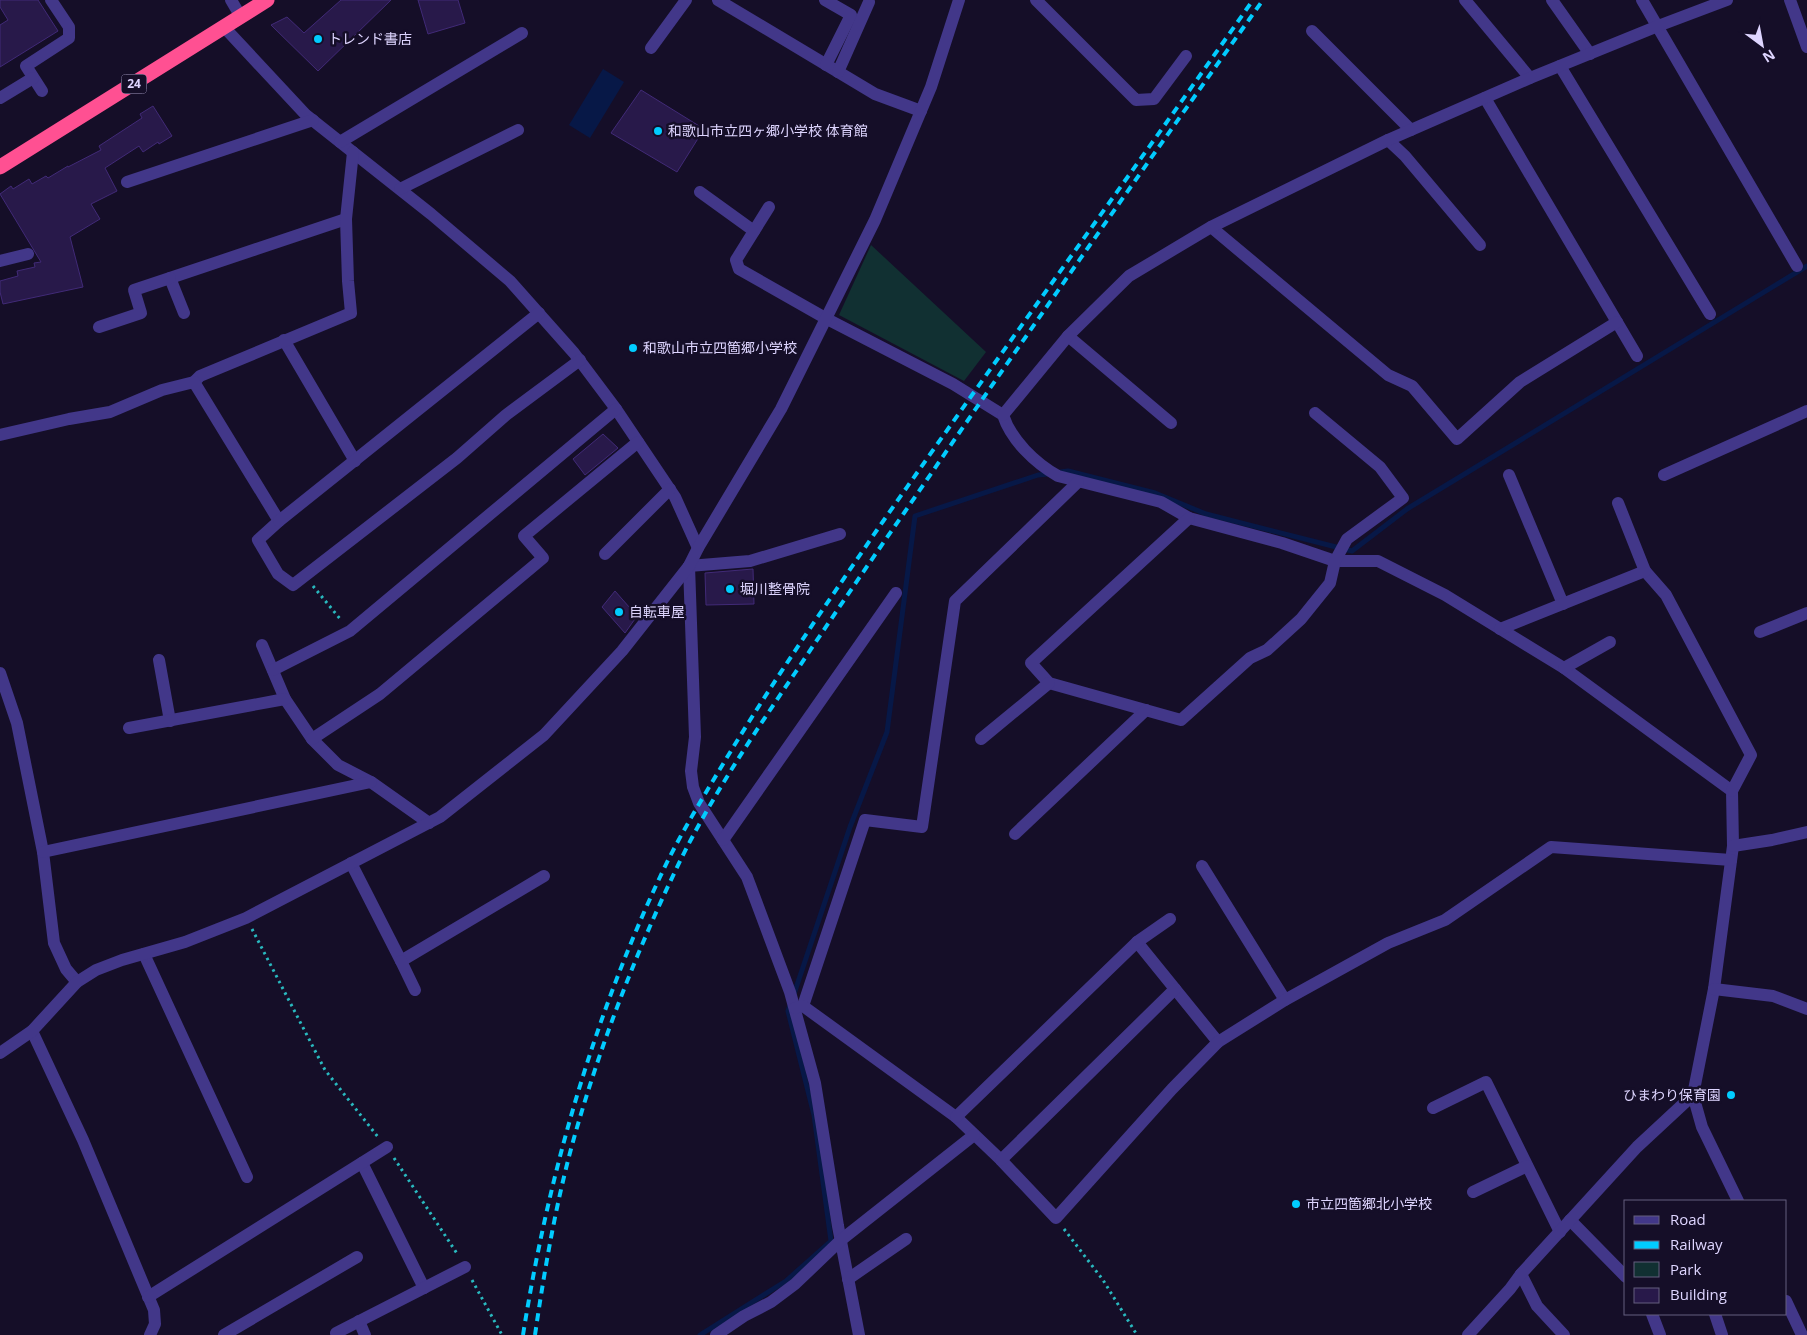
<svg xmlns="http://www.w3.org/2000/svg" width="1807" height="1335" font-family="'Open Sans','Noto Sans JP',sans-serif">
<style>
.green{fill:#113032}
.water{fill:#071847}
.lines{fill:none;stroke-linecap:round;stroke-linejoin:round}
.stream{stroke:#071847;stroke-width:5}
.building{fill:#28194a;stroke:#412a77}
.path{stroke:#29b9bf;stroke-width:3;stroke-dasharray:2.5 4;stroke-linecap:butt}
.minor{stroke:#423789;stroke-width:12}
.highway{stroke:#ff5092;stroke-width:15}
.rail{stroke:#01ccff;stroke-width:4;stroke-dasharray:8 6;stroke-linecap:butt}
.poi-dot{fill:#01ccff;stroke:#150e28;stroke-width:2}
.labels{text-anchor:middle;stroke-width:5;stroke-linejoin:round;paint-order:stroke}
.shield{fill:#150e28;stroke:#a299be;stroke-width:1}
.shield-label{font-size:12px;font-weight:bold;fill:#ded5ff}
.poi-label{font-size:14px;fill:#ded5ff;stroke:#150e28;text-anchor:start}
</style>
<rect width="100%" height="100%" fill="#150e28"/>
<polygon class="green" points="871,245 986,352 964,381 839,315"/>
<polygon class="water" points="603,69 624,82 590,138 569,125"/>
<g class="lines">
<g class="stream">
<polyline points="1060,472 1068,471 1155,493 1206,514 1352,551 1407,509 1807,266"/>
<polyline points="794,994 850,827 887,732 915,516 1038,475 1049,474"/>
<polyline points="700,1335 786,1281 831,1241 814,1115 788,1011 790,1005"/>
</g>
</g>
<g class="building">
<polygon points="0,0 38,0 58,31 0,67 0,25 8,20 0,7"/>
<polygon points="341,0 391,0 318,71 271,25 287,17 304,33"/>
<polygon points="418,0 458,0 465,23 428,34"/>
<polygon points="641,90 704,129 677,172 611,133"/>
<polygon points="153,106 172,136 159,144 158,142 143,152 139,146 105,168 117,191 91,204 100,219 70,237 83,287 3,304 0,292 0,281 18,276 17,271 35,267 34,263 41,262 0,194 11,186 13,189 29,179 32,184 46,176 48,178 68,166 68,167 101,150 99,146 142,118 140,114"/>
<polygon points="603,434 618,448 585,475 573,459"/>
<polygon points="753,569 754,604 706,605 705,573"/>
<polygon points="615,591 637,616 625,633 602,607"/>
</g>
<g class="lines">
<g class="path">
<polyline points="313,586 341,620"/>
<polyline points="252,929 325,1070 378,1137"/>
<polyline points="394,1158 458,1255"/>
<polyline points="1064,1229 1103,1280 1137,1335"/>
<polyline points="472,1280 502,1335"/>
</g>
<g class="minor">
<polyline points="231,0 241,17"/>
<polyline points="718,0 875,94 921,111"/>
<polyline points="825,0 851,15 826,65"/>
<polyline points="1036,0 1136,100 1154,99 1186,56"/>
<polyline points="1465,0 1530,78"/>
<polyline points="1552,0 1590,54"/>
<polyline points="1642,0 1797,266"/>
<polyline points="1790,0 1807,47"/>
<polyline points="224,27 306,115 431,214 510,281 574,353 616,409 675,497 698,548"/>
<polyline points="1312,31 1411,130"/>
<polyline points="651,48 686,0"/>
<polyline points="1560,66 1710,314"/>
<polyline points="838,72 869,2"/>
<polyline points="42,91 26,66 69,38 69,27 51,0"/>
<polyline points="0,98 33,78"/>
<polyline points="1485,98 1637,356"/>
<polyline points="1388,140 1405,156 1480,245"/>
<polyline points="340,142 522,33"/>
<polyline points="127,182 313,120"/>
<polyline points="400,189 518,130"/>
<polyline points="700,192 754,231"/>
<path d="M769,207L736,260L739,269L827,319L953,384L1003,415C1011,440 1035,463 1058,476L1161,502L1189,518L1282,543L1335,561H1378L1445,595L1564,668L1732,791L1733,846L1714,989L1693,1095L1702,1127L1738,1201"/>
<polyline points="1211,227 1388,375 1412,386 1457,439 1520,382 1617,322"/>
<polyline points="0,261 28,254"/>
<polyline points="184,313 170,278 346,219"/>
<polyline points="99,327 141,313 134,290 170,278"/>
<polyline points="1068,336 1171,423"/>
<polyline points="284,340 355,461"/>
<polyline points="194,382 200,376 351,313 348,281 346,219 353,152"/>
<polyline points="1003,415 1068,336 1129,276 1211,227 1388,140 1530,78 1658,26 1727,0"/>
<polyline points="0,435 69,419 110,412 162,390 194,382 279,521 258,540 278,574 293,585 457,458 506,415 580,360"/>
<polyline points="1509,475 1563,604"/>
<polyline points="1664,475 1807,411"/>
<polyline points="1189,518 1031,663 1049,683 1181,720 1250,658 1267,650 1301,619 1330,583 1335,561 1347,539 1403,498 1380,467 1315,413"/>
<polyline points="279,521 539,313"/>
<polyline points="605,554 670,489"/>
<polyline points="689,566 695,737 691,771 693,787 699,803 747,877 790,992 815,1083 838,1226 859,1335"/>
<polyline points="689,566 750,561 840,534"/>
<polyline points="1645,571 1666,595 1751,755 1732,791"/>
<polyline points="1500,629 1645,571 1618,503"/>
<polyline points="1760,632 1807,613"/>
<polyline points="262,645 285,699 312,739 338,765 371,782 429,823"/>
<polyline points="159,660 170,721"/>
<polyline points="1564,668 1610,642"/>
<polyline points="273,670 350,631 616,409"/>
<polyline points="0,673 17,723 43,852 54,943 66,969 77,982"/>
<polyline points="129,728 285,699"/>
<polyline points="312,739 380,694 543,558 524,536 638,442"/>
<polyline points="981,739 1049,683"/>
<polyline points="1015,834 1146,710"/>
<polyline points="723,840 896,593"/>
<polyline points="1733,846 1772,840 1807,832"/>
<polyline points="43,852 371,782"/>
<polyline points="351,863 401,961 544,876"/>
<polyline points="1202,866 1285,1000"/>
<polyline points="1137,942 1218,1042"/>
<polyline points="144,954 247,1177"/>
<polyline points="401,961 415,990"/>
<polyline points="1714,989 1773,996 1807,1009"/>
<polyline points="803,1006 865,820 922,827 955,601 1078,482"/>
<polyline points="795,1008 803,1006 956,1117 1001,1160 1056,1218 1172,1089 1218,1042 1285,1000 1388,943 1445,920 1551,847 1731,860"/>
<polyline points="32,1031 83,1140 154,1310 155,1324 150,1335"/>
<polyline points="0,1053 32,1031 77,982 96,970 122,960 185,942 246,918 440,817 544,735 622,651 689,566 698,548 781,409 875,220 931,87 959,0"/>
<polyline points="1433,1108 1486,1082 1560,1232"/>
<polyline points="956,1117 1137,942 1170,919"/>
<polyline points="1001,1160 1175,989"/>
<polyline points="362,1163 424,1288"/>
<polyline points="1473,1192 1527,1166"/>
<polyline points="1570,1220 1626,1277"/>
<polyline points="1521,1274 1537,1306 1564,1335"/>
<polyline points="848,1279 906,1239"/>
<polyline points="148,1297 387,1147"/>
<polyline points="1786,1301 1802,1335"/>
<polyline points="1652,1314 1660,1335"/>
<polyline points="1715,1314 1722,1335"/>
<polyline points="359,1321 365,1335"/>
<polyline points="336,1333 465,1267"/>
<polyline points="224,1335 357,1257"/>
<polyline points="716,1335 744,1316 771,1302 795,1284 841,1240 974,1135"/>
<polyline points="1468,1335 1510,1289 1521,1274 1637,1147 1693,1095"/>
</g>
<polyline class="highway" points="0,167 267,0"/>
<g class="rail">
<path d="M523,1335C548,1177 592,1022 660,877C677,840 699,804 720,769C769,687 823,609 877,530C1001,352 1129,177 1253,0"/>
<path d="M535,1335C545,1266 557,1197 576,1131C603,1037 639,945 682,857C714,793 755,732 795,673C831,619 867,566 904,513C1022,341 1142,170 1263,0"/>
</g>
</g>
<g class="poi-dot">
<circle cx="318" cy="39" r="5"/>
<circle cx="658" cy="131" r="5"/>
<circle cx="633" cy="348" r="5"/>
<circle cx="730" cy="589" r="5"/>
<circle cx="619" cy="612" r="5"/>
<circle cx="1731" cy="1095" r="5"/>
<circle cx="1296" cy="1204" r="5"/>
</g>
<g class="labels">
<rect class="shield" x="121.5" y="74.5" width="25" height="19" rx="4"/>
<g class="shield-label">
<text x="134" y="88">24</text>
</g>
<g class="poi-label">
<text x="328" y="44">トレンド書店</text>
<text x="668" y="136">和歌山市立四ヶ郷小学校 体育館</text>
<text x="643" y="353">和歌山市立四箇郷小学校</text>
<text x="740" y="594">堀川整骨院</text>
<text x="629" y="617">自転車屋</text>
<text x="1721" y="1100" text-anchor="end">ひまわり保育園</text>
<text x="1306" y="1209">市立四箇郷北小学校</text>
</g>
</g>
<rect x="1624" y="1200" width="162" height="115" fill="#150e28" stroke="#655e7e"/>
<rect x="1634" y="1216" width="25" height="8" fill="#423789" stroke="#655e7e"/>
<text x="1670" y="1225" font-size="15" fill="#ded5ff">Road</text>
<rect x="1634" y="1241" width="25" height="8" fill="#01ccff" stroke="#655e7e"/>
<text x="1670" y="1250" font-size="15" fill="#ded5ff">Railway</text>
<rect x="1634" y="1262" width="25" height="15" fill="#113032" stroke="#655e7e"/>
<text x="1670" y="1275" font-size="15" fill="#ded5ff">Park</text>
<rect x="1634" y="1288" width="25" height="15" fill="#28194a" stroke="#655e7e"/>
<text x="1670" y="1300" font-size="15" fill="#ded5ff">Building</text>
<g transform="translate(1762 45) rotate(148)" stroke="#150e28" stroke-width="4" paint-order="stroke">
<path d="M0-4L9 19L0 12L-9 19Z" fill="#ded5ff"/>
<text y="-8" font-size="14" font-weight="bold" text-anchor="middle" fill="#ded5ff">N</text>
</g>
</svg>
